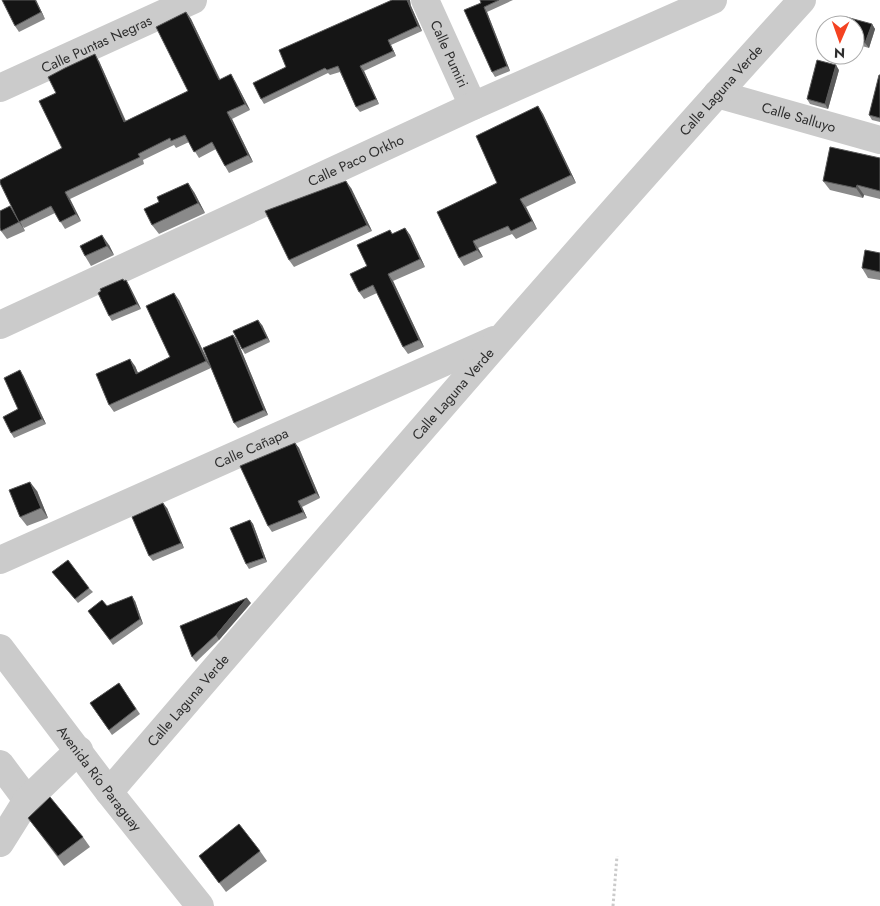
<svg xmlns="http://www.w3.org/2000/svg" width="880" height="906" font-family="Jost,sans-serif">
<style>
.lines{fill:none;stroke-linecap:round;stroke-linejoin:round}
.path{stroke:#cbcbcb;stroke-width:3;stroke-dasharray:2.5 2.5;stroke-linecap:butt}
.street{stroke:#cbcbcb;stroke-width:28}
.wall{fill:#8a8a8a}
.shaded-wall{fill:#5b5b5b}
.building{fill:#151515;stroke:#5b5b5b}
.labels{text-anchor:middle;stroke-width:5;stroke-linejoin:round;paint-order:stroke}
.street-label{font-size:14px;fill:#2e2e2e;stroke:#fff}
</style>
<rect width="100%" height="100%" fill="#fff"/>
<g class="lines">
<polyline class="path" points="613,906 617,856"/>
<g class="street">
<path id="s1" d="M425,0L473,106"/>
<path id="s2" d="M0,88L193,0"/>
<path id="s3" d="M717,94L880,140"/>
<path id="s4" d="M0,325L473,106L713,0"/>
<path id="s5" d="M0,560L494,340"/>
<path id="s6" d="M0,648L109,792L200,906"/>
<polyline points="0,764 27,800"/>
<path id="s7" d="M109,792C338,526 566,260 802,0"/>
<polyline points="0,843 27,800 79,750"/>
</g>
</g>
<g class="wall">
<polygon points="36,0 45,19 19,32 15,26"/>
<polygon points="480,0 513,0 487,12 510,71 495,77 492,72 481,3"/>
<polygon points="411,6 422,31 391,45 396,56 364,71 379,104 360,112 356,107 340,72 330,75 328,73 264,104 261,99"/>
<polygon points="186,12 191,19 220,79 235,81 250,110 232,119 253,162 229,173 225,166 216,149 199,158 189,142 176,148 174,145 143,160 144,164 70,199 81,221 65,229 55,213 24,228 22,225 25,231 7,239 1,231 62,148 56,93 99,61 126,121 188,91"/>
<polygon points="872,24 875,29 869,48 855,44 855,25"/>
<polygon points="839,70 828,109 810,104 807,99"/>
<polygon points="880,75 880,122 872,120 869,115"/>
<polygon points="538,106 543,114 576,183 526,207 537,229 516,239 512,234 478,248 483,257 464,266 459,258 497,183"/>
<polygon points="880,158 880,199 864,195 863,198 830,190 823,181"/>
<polygon points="351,188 372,231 294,267 289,260"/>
<polygon points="194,192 205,213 159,234 152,225"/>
<polygon points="405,228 410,235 425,267 393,281 424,347 408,354 403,347 377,293 364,299 359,292 367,266 390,230 392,234"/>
<polygon points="109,245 114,255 91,266 85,256"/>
<polygon points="880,253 880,280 868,278 862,268"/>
<polygon points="126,280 129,285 141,309 112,321 109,316 124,281"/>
<polygon points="179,300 208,361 233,335 237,340 268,415 238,428 234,423 211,368 114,412 109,405 135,366 138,373 170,357"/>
<polygon points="262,325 270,342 245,354 242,349"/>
<polygon points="23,375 46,424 14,438 11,433 18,409"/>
<polygon points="295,443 299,448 320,498 302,507 307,518 272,532 268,526"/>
<polygon points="37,491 48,518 27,526 20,517"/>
<polygon points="167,508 184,548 153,561 149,556"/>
<polygon points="250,520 253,524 267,562 249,569 246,564"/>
<polygon points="52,572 89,588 93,592 78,603"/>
<polygon points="135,601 143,624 113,645 88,611 107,606"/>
<polygon points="251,603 219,640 196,662 192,657"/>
<polygon points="119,683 140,714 112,735 90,703"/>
<polygon points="28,818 83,837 90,847 64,866"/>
<polygon points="260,851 267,861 226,892 199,856"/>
</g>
<g class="shaded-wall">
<polygon points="35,0 36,0 45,19 41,12"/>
<polygon points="407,0 410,0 411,6 422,31 418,26"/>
<polygon points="484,7 487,12 510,71 507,66"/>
<polygon points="186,12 191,19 223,86 219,80"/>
<polygon points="872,24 875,29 869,48 865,43"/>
<polygon points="388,40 391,45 396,56 393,51"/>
<polygon points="95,54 99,61 129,129 124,122"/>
<polygon points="836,65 839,70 828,109 825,104"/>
<polygon points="360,66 364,71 379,104 376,99"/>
<polygon points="231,74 235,81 250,110 245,104"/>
<polygon points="538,106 543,114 576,183 571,175"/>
<polygon points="227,112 232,119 253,162 248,155"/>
<polygon points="346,181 351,188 372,231 367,225"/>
<polygon points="188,183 194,192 205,213 198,203"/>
<polygon points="857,185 864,195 863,198 856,188"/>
<polygon points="65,192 70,199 81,221 76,214"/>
<polygon points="520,199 526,207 537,229 532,221"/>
<polygon points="10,206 16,214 25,231 19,222"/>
<polygon points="405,228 410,235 425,267 420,259"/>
<polygon points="102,235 109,245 114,255 107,246"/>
<polygon points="473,241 478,248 483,257 477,250"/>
<polygon points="388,274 393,281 424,347 419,340"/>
<polygon points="126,280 129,285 141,309 137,304"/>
<polygon points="174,293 179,300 211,368 206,361"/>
<polygon points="258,320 262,325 270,342 267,338"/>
<polygon points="233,335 237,340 268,415 264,410"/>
<polygon points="130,359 135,366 141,380 136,374"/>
<polygon points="20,370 23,375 46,424 42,419"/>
<polygon points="295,443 299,448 320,498 316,493"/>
<polygon points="30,482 37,491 48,518 41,508"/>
<polygon points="298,501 302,507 307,518 303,512"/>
<polygon points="163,503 167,508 184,548 181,543"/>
<polygon points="250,520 253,524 267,562 264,558"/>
<polygon points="132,596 135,601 143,624 140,619"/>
<polygon points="247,598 251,603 219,640 216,635"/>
</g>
<g class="building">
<polygon points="2,0 35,0 41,12 15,26"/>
<polygon points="392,0 407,0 418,26 388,40 393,51 360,66 376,99 356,107 338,66 327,70 325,68 261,99 253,83 286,67 279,50"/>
<polygon points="480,0 499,0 484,7 507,66 492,72 464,10 481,3"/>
<polygon points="186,12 219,80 231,74 245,104 227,112 248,155 225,166 212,142 194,152 185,135 171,141 170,138 138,154 140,157 65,192 76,214 60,222 51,206 19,222 0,183 0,180 62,148 39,101 56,93 48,77 65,68 95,54 124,122 188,91 156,27"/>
<polygon points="846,17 872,24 865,43 855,40 855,25 844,25"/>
<polygon points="817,60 836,65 825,104 807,99"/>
<polygon points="879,75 880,75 880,118 869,115"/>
<polygon points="538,106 571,175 520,199 532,221 511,231 508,226 473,241 477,250 459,258 437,212 497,183 476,136"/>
<polygon points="830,147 880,158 880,191 857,185 856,188 823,181"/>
<polygon points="346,181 367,225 289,260 265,211"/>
<polygon points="188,183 198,203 152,225 144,209 159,202 157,197"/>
<polygon points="10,206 19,222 1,231 0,228 0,211"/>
<polygon points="405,228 420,259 388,274 419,340 403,347 373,285 359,292 350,274 367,266 357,245 390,230 392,234"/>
<polygon points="102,235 107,246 85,256 80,246"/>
<polygon points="865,250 880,253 880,272 862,268"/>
<polygon points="123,279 124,281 126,280 137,304 109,316 98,293 101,291 100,289"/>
<polygon points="174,293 206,361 109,405 96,374 130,359 136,374 170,357 146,306"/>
<polygon points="258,320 267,338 242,349 233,331"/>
<polygon points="233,335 264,410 234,423 203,348"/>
<polygon points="20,370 42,419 11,433 3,417 18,409 4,378"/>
<polygon points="295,443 316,493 298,501 303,512 268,526 240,466"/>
<polygon points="30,482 41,508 20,517 9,490"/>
<polygon points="163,503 181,543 149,556 132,517"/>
<polygon points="250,520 264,558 246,564 230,528"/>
<polygon points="68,560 89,588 75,599 52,572"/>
<polygon points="132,596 140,619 110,640 88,611 102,600 107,606"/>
<polygon points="247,598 216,635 192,657 180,626"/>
<polygon points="119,683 136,709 109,730 90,703"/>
<polygon points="50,797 83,837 58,856 28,818"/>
<polygon points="239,824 260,851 219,883 199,856"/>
</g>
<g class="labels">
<g class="street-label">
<text dy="5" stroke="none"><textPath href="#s2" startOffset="106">Calle Puntas Negras</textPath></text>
<text dy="5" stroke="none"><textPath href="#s1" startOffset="59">Calle Pumiri</textPath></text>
<text dy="5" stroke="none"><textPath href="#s7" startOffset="931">Calle Laguna Verde</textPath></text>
<text dy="5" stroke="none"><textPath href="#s3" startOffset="85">Calle Salluyo</textPath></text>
<text dy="5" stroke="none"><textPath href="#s4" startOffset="392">Calle Paco Orkho</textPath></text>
<text dy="5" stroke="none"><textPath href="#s7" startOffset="526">Calle Laguna Verde</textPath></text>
<text dy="5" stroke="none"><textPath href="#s5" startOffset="275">Calle Cañapa</textPath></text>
<text dy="5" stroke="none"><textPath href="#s7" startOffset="121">Calle Laguna Verde</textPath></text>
<text dy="5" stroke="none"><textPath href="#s6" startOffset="164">Avenida Río Paraguay</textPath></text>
</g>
</g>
<g transform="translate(840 40) rotate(182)"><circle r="24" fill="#ffffff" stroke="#ababab"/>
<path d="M0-4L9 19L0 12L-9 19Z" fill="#f44221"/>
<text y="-8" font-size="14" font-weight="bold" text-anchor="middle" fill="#2e2e2e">N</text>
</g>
</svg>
